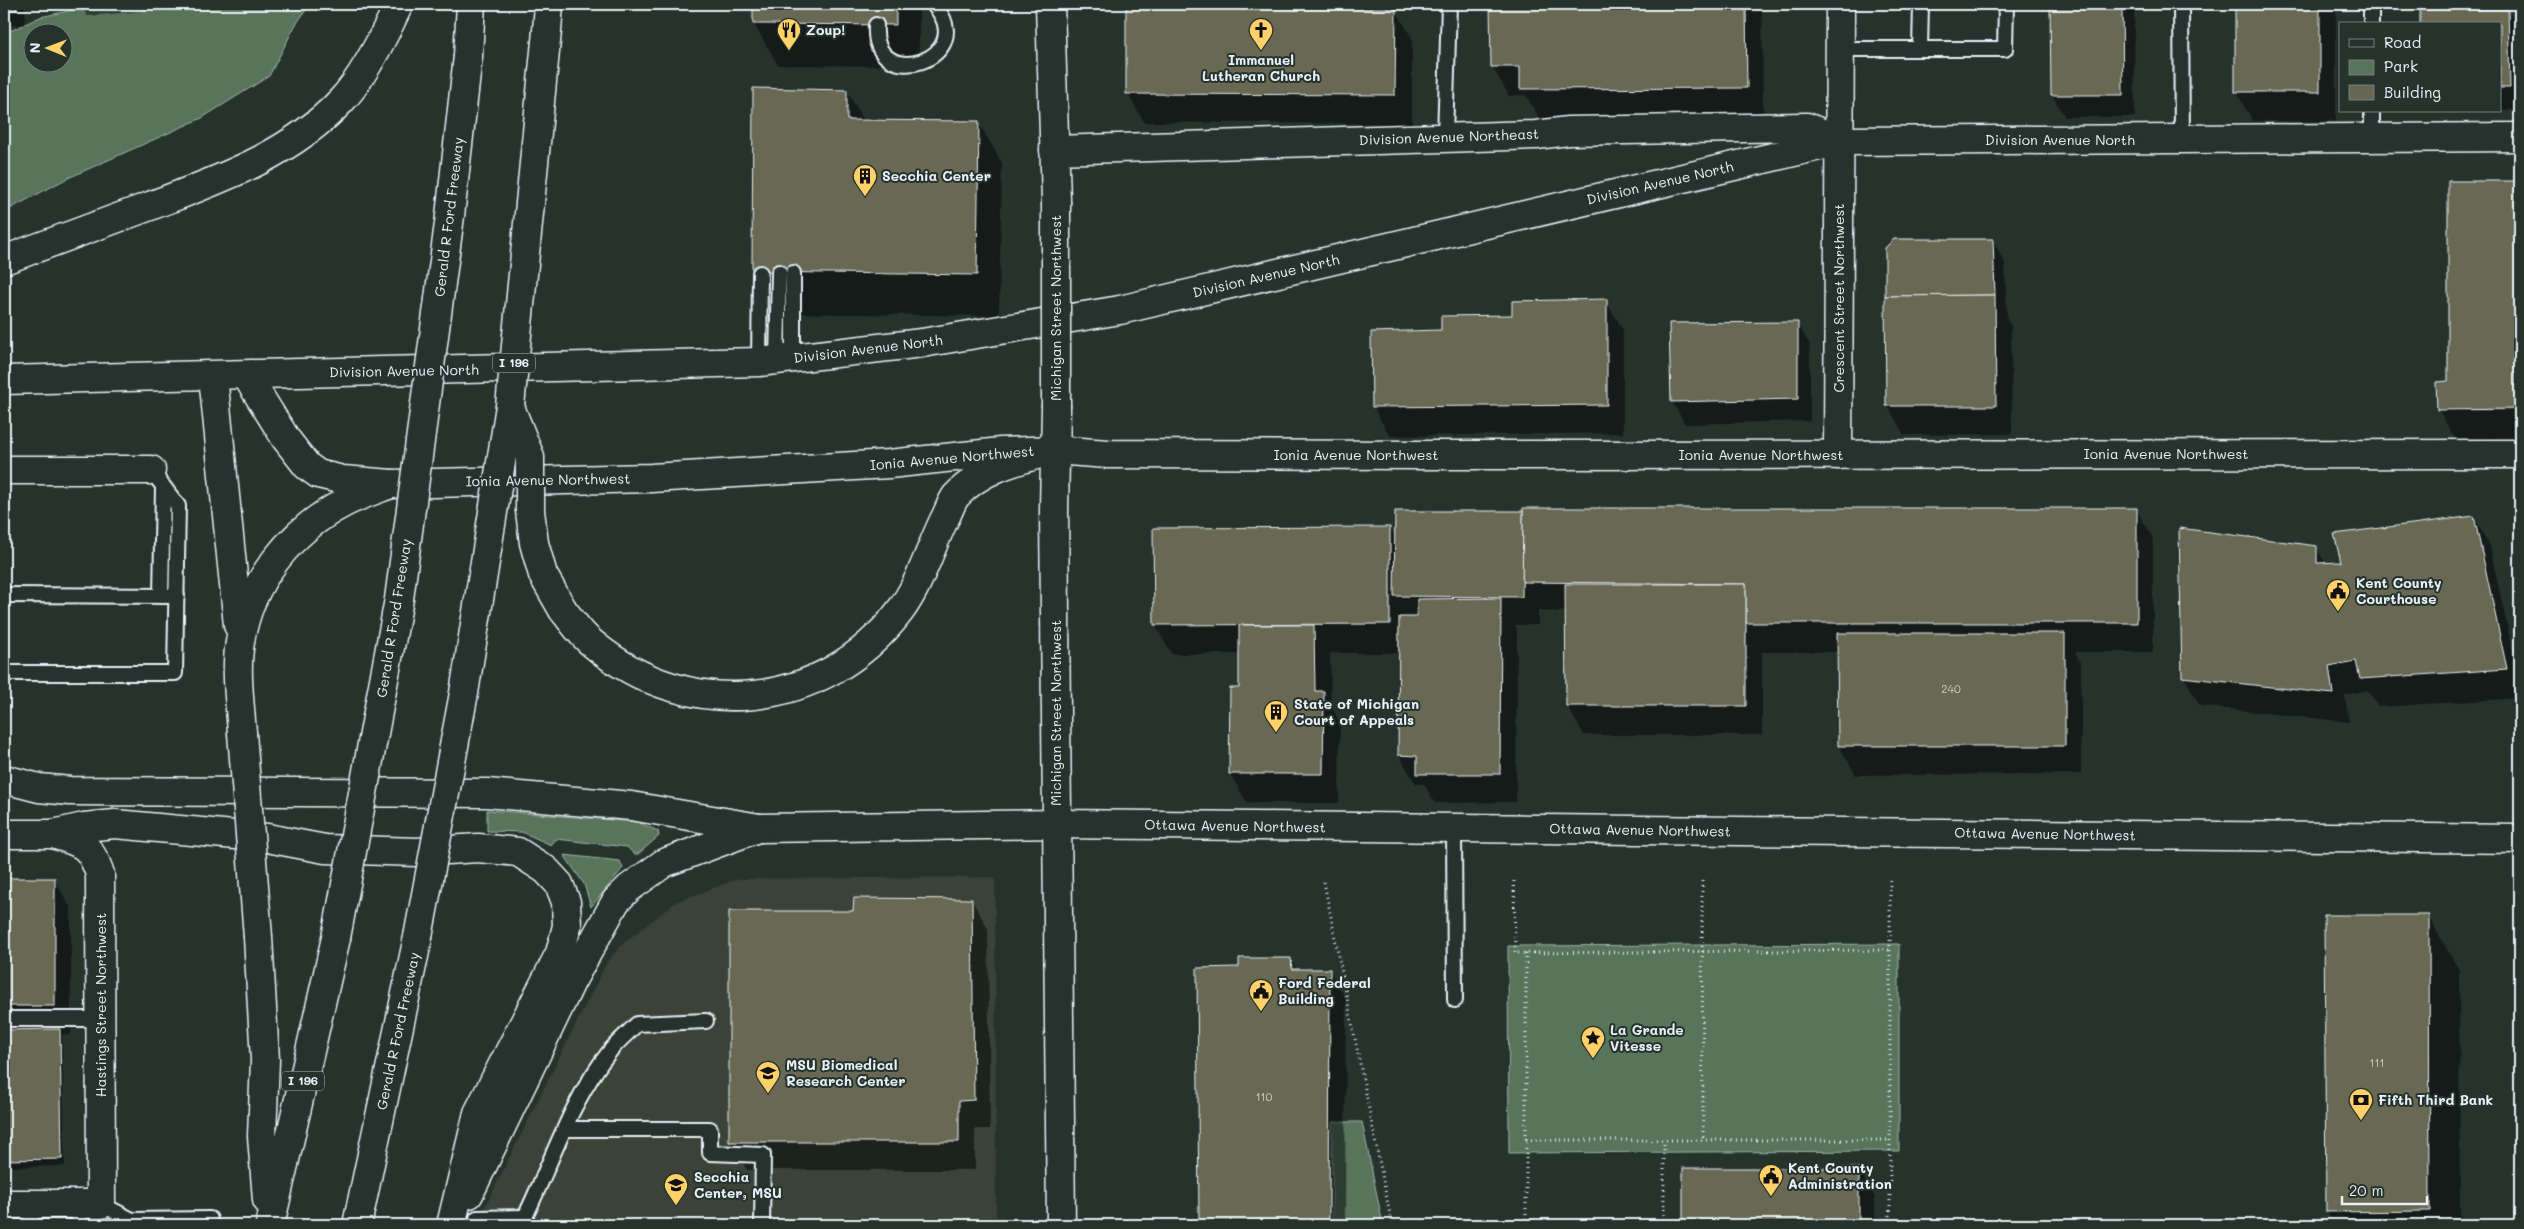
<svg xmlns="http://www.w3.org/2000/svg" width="2524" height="1229" font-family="Mali,sans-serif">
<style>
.built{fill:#3a4338}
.green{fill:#58745c;stroke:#a0b2aa;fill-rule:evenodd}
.shadow{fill:#0007}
.building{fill:#686852;stroke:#e8f1f8}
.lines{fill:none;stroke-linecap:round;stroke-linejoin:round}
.service-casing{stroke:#e8f1f8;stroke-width:18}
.minor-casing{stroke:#e8f1f8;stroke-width:31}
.tertiary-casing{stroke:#e8f1f8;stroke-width:31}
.secondary-casing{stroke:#e8f1f8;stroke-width:31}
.primary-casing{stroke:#e8f1f8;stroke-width:31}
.motorway-casing{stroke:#e8f1f8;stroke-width:31}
.path{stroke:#e8f1f8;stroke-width:3;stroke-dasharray:1 4;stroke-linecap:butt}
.service{stroke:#26332d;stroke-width:14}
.minor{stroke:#26332d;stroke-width:28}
.tertiary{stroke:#26332d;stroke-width:28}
.secondary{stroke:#26332d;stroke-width:28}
.primary{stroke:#26332d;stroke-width:28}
.motorway{stroke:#26332d;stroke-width:28}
.secondary-bridge-casing{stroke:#e8f1f8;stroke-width:31;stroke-linecap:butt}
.motorway-bridge-casing{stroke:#e8f1f8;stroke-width:31;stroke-linecap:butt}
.secondary-bridge{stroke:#26332d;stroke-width:28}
.motorway-bridge{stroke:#26332d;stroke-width:28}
.labels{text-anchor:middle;stroke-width:4;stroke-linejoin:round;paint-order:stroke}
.number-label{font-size:11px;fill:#c8cfce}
.shield{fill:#26332d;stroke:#aeb8bb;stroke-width:1}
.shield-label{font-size:12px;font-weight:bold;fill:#e8f1f8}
.poi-label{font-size:14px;font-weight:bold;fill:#e8f1f8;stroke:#26332d;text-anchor:start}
.street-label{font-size:14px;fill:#e8f1f8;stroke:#26332d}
</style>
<rect width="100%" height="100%" fill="#26332d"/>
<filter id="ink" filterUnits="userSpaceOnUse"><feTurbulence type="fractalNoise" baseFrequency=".02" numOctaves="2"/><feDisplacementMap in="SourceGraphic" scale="10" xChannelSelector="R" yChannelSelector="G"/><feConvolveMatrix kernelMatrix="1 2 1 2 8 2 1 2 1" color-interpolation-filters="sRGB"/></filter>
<g filter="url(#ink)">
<polygon class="built" points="995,877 996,1225 476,1225 607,962 625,942 676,902 738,879"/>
<g class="green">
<path d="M101,4H310L295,26L269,76L202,118L66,179L4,212V34L40,17ZM32,32H62V62H32Z"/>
<polygon points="487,810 637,822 658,831 659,836 638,854 634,854 627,847 556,839 551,845 522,832 487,831"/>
<polygon points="564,855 620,861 623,868 591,907 584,884"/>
<polygon points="1899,944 1899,1151 1509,1153 1508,946"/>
<polygon points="1332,1122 1362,1122 1383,1225 1332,1225"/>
</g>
<g class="shadow">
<rect x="4" y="4" width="21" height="21"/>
<polygon points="81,4 142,4 143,11 87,16"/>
<polygon points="754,4 919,4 919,66 778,65 754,24"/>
<polygon points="1267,4 1307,4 1310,9 1395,9 1412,38 1412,124 1144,122 1127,93 1267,8"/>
<polygon points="1491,4 1762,4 1763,116 1539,118 1526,95 1509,96 1492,66"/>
<polygon points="2051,4 2134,4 2135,117 2065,117 2052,95"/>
<polygon points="2236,4 2336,4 2336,121 2253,121 2236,92"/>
<polygon points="2415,4 2453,4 2453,11 2508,10 2520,32 2520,110 2500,110 2500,24 2421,13"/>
<polygon points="754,90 847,91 864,121 978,122 1002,163 999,316 777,313 753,272"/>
<polygon points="2516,182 2520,189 2520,408 2464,408 2464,411 2520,411 2520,438 2455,439 2438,409"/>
<polygon points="1993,240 2005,263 2007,319 2011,326 2012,434 1904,435 1888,406 1887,249"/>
<polygon points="1606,301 1623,330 1623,433 1390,436 1373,407 1442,331"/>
<polygon points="1797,323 1810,345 1810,421 1685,424 1672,402 1670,325"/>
<polygon points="2136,509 2153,538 2153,652 2075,652 2081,663 2081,774 1856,775 1839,746 1839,652 1762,652 1762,735 1584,735 1567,706 1567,612 1538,611 1538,625 1515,625 1517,629 1516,802 1435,803 1424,784 1416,784 1399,755 1400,653 1330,653 1331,706 1340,722 1339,803 1247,803 1230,774 1240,689 1240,654 1172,654 1155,625 1390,528 1396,539"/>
<polygon points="2474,517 2490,547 2520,685 2520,698 2378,707 2368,690 2345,695 2349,722 2200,706 2184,677 2316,548 2326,564 2342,563"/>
<polygon points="4,879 54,879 71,908 71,1035 62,1035 65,1166 4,1167"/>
<polygon points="972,900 988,929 990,1129 975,1129 975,1170 747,1170 730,1141"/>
<polygon points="2325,916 2428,916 2459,970 2460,1225 2335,1225 2327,1212"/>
<polygon points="1291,959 1297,970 1329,970 1346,999 1345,1225 1200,1225 1198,969 1240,969"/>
<polygon points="1684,1169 1859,1169 1875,1198 1875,1225 1684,1225"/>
</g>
<g class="building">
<rect x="4" y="4" width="13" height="6"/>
<polygon points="753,4 896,4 896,25 753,24"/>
<polygon points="1266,4 1295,4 1295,8 1396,8 1395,95 1126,94 1126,6 1266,7"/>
<polygon points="1490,4 1746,4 1747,88 1520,89 1520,67 1491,67"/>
<polygon points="2050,4 2122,4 2123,95 2051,95"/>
<rect x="2235" y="4" width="85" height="88"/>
<polygon points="2508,9 2510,88 2500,88 2500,24 2420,24 2420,10"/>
<polygon points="753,88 847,90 847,120 979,121 977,275 752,272"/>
<polygon points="2448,181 2517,181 2516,409 2437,410 2436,382 2448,381"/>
<polygon points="1894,239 1993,239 1995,295 1885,296 1885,248"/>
<polygon points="1995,295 1996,406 1886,406 1885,296"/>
<polygon points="1607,299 1607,405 1372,407 1371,332 1441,330 1441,316 1512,315 1512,301"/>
<polygon points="1798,322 1798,399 1671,402 1669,323"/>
<polygon points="1523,508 2137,508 2137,623 1746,623 1746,584 1522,582"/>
<polygon points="1395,511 1523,511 1522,597 1394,596"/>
<polygon points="2474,516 2507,669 2360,679 2356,661 2329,666 2333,694 2182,677 2179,528 2317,546 2317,563 2341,562 2334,534"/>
<polygon points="1390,527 1390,624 1154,625 1153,528"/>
<polygon points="1565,584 1746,584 1746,706 1566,706"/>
<polygon points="1501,598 1500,774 1417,774 1417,756 1398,755 1399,617 1417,617 1417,599"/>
<polygon points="1239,625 1314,625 1315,691 1324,691 1323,774 1229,774 1230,688 1239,688"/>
<polygon points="1837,633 2065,633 2065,746 1838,746"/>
<rect x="4" y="878" width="51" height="128"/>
<polygon points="854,898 972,899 974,1100 959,1101 959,1142 729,1142 729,911 853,911"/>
<polygon points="2324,915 2429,915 2430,1211 2326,1212"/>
<polygon points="1239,958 1291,958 1292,969 1330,969 1329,1225 1199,1225 1197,968 1239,967"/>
<polygon points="60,1029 62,1159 4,1160 4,1030"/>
<rect x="1683" y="1168" width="176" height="57"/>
</g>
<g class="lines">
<g class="service-casing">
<g id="service">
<polyline points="2181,4 2182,139"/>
<polyline points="2371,4 2371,24"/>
<path d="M876,25C871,96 983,58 933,4"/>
<polyline points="1840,49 2005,49 2006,4"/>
<polyline points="1920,49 1921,4"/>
<polyline points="2372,111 2372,138"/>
<polyline points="1445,138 1449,4"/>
<polyline points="793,358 793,273"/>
<polyline points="777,360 779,272"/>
<polyline points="759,362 760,273"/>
<polyline points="4,595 177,596"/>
<polyline points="161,596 163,488"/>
<polyline points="4,673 175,673 178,506 151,470"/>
<polyline points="1454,828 1455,1000"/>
<polyline points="4,1019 101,1019"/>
<polyline points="565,1129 710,1129 710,1153 763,1155 762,1225"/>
<polyline points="79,1204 79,1225"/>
<polyline points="101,1204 132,1220 210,1219"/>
<polyline points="477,1218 525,1217"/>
<polyline points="31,1225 31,1204"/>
<path d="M521,1225C550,1168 569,1102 610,1051C618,1041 628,1033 637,1024L706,1021"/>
</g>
</g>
<g class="minor-casing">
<g id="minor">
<polyline points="1054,150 1536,135 1568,131 1807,127 1841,141"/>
<polyline points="1838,455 1840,4"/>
<polyline points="4,470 151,470"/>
<path d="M4,1204H101L100,874C90,844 82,843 53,834"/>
</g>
</g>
<g class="tertiary-casing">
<g id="tertiary">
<polyline points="246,375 286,439 307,466 318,474 343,480 391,484 651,478 889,464 1001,452 1054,450 1108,454 1422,455 2520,454"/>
<polyline points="759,828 1057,824 2520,839"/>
<polyline points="4,834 53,834"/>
</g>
</g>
<g class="secondary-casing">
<g id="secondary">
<polyline points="1050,4 1056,201"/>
<polyline points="1056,407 1054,510 1061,1225"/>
</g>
</g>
<g class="primary-casing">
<polyline id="primary" points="4,380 759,362 922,343 1120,310 1841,141 2520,137"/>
</g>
<g class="motorway-casing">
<g id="motorway">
<polyline points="547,31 549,4"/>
<polyline points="468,56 471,4"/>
<path d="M4,260C52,242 101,224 150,206C218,180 289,156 341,101C364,77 385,34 399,4"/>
<polyline points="213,376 238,625"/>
<path d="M563,610C572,621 581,635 593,644C689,724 824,711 900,611C921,583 930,547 946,516C949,510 952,501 956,496C981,468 1019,460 1054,450"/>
<path d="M242,733C240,703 235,672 240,642C249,582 291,530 344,503C359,495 375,490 391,484"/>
<polyline points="4,779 39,788 70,791 487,793 631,806 759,828"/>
<polyline points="53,834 84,827 115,824 267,838 325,849 417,852 478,848 518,852 546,870 559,884 566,902 567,926 560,953 478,1113 451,1225"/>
<polyline points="258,937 265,1060 262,1136 267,1200"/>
<polyline points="469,1194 571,982 616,901 629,888 664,863 758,828"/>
<polyline points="270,1225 336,938"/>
<polyline points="357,1225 418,937"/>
</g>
</g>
<g class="path">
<polyline points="1890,880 1890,1225"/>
<polyline points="1514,881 1515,953 1890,950"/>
<polyline points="1702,881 1703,1140"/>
<polyline points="1324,882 1392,1225"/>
<polyline points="1526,953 1526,1225"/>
<polyline points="1526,1140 1890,1140"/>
<polyline points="1664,1225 1664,1140"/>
</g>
<use href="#service" class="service"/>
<use href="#minor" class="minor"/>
<use href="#tertiary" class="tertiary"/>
<use href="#secondary" class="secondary"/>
<use href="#primary" class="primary"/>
<use href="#motorway" class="motorway"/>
<g class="secondary-bridge-casing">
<polyline id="secondary-bridge" points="1056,407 1056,201"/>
</g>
<g class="motorway-bridge-casing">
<g id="motorway-bridge">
<polyline points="510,407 530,457 530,511 534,543 543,575 563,610"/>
<polyline points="242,733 258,937"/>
<polyline points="418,937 464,693 510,406 547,31"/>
<polyline points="336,938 399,599 450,216 468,56"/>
</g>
</g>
<use href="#secondary-bridge" class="secondary-bridge"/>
<use href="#motorway-bridge" class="motorway-bridge"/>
</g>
</g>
<defs>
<g id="restaurant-pin" transform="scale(1.25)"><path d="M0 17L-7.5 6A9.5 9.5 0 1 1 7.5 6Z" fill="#ffd166" stroke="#26332d"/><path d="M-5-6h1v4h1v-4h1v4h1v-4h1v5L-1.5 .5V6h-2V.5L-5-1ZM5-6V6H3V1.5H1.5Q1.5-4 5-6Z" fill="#111"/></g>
<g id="church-pin" transform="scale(1.25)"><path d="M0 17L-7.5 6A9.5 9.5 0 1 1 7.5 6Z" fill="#ffd166" stroke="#26332d"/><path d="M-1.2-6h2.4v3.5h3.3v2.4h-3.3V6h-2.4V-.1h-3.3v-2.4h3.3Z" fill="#111"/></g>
<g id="building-pin" transform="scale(1.25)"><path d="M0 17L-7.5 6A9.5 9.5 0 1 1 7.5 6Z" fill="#ffd166" stroke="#26332d"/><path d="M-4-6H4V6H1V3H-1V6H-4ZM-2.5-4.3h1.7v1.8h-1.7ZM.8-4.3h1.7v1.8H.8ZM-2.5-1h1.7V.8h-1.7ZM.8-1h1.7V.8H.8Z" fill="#111"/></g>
<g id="civic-pin" transform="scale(1.25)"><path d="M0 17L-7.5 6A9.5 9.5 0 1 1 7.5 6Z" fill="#ffd166" stroke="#26332d"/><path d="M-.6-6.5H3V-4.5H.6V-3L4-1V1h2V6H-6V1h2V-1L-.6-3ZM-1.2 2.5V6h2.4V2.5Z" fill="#111"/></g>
<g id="sight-pin" transform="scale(1.25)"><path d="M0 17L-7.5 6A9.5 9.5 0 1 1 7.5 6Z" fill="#ffd166" stroke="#26332d"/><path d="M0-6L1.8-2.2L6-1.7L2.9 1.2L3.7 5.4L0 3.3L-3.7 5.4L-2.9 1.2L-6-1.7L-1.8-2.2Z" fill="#111"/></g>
<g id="university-pin" transform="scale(1.25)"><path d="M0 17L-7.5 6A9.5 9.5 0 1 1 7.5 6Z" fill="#ffd166" stroke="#26332d"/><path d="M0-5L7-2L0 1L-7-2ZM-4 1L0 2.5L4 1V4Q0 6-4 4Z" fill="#111"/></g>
<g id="bank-pin" transform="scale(1.25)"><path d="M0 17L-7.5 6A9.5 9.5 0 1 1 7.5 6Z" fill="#ffd166" stroke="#26332d"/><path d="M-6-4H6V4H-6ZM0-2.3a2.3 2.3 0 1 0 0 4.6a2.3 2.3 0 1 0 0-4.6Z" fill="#111"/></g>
</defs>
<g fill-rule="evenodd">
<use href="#restaurant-pin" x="789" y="30"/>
<use href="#church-pin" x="1261" y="30"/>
<use href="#building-pin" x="865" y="176"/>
<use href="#civic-pin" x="2338" y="591"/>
<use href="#building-pin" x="1276" y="712"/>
<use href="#civic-pin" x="1261" y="991"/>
<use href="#sight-pin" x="1593" y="1038"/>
<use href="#university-pin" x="768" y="1073"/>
<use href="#bank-pin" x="2361" y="1100"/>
<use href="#civic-pin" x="1771" y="1176"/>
<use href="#university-pin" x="676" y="1185"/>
</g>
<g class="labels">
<g class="number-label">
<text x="1951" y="693">240</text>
<text x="2377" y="1067">111</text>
<text x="1264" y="1101">110</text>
</g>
<g class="shield">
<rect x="493" y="353.5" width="42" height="19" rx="4"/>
<rect x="282" y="1071.5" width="42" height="19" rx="4"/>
</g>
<g class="shield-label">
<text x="514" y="367">I 196</text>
<text x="303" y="1085">I 196</text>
</g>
<g class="poi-label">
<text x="806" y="35">Zoup!</text>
<text x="1261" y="65" text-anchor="middle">Immanuel<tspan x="1261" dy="16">Lutheran Church</tspan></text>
<text x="882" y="181">Secchia Center</text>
<text x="2356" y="588">Kent County<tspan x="2356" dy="16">Courthouse</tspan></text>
<text x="1294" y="709">State of Michigan<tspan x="1294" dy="16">Court of Appeals</tspan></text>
<text x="1278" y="988">Ford Federal<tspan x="1278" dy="16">Building</tspan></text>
<text x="1610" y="1035">La Grande<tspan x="1610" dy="16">Vitesse</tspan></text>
<text x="786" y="1070">MSU Biomedical<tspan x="786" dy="16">Research Center</tspan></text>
<text x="2378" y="1105">Fifth Third Bank</text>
<text x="1788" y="1173">Kent County<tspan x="1788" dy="16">Administration</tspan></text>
<text x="694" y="1182">Secchia<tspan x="694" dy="16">Center, MSU</tspan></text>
</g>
<g class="street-label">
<text transform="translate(1449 137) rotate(-2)" y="5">Division Avenue Northeast</text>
<text x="2060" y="145">Division Avenue North</text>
<text transform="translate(1660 183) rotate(-13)" y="5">Division Avenue North</text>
<text transform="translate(449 217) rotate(-83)" y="5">Gerald R Ford Freeway</text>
<text transform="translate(1266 276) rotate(-13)" y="5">Division Avenue North</text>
<text transform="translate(1839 298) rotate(-90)" y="5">Crescent Street Northwest</text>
<text transform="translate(1056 308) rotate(-90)" y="5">Michigan Street Northwest</text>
<text transform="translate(868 349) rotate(-7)" y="5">Division Avenue North</text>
<text transform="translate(404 371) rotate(-1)" y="5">Division Avenue North</text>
<text x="2166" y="459">Ionia Avenue Northwest</text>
<text x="1356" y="460">Ionia Avenue Northwest</text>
<text x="1761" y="460">Ionia Avenue Northwest</text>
<text transform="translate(952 458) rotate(-5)" y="5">Ionia Avenue Northwest</text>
<text transform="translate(548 480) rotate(-1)" y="5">Ionia Avenue Northwest</text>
<text transform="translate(394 618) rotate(-81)" y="5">Gerald R Ford Freeway</text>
<text transform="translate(1056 713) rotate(-90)" y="5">Michigan Street Northwest</text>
<text transform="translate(1235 826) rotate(1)" y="5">Ottawa Avenue Northwest</text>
<text transform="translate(1640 830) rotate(1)" y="5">Ottawa Avenue Northwest</text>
<text transform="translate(2045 834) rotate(1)" y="5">Ottawa Avenue Northwest</text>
<text transform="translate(101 1005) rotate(-90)" y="5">Hastings Street Northwest</text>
<text transform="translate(398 1031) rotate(-78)" y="5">Gerald R Ford Freeway</text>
</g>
</g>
<rect width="2524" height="1229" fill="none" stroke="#26332d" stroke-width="20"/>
<rect x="10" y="10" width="2504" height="1209" fill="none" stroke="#e8f1f8" stroke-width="2" filter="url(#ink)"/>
<rect x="2339" y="22" width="162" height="90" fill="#26332d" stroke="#747f7e"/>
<rect x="2349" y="39" width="25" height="8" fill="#26332d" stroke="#747f7e"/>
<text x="2384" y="48" font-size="15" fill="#e8f1f8">Road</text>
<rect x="2349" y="60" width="25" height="15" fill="#58745c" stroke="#747f7e"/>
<text x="2384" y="72" font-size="15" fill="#e8f1f8">Park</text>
<rect x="2349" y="85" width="25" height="15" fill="#686852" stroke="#747f7e"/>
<text x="2384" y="98" font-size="15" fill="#e8f1f8">Building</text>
<g transform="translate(48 48) rotate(271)"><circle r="24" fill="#26332d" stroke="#747f7e"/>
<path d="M0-4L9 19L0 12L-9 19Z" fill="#ffd166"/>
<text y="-8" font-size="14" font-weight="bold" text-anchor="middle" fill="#e8f1f8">N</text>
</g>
<path d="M2342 1196v8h85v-8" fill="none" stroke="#e8f1f8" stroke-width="2.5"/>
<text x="2349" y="1196" font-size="15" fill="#e8f1f8" stroke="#26332d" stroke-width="4" paint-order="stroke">20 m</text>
</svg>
